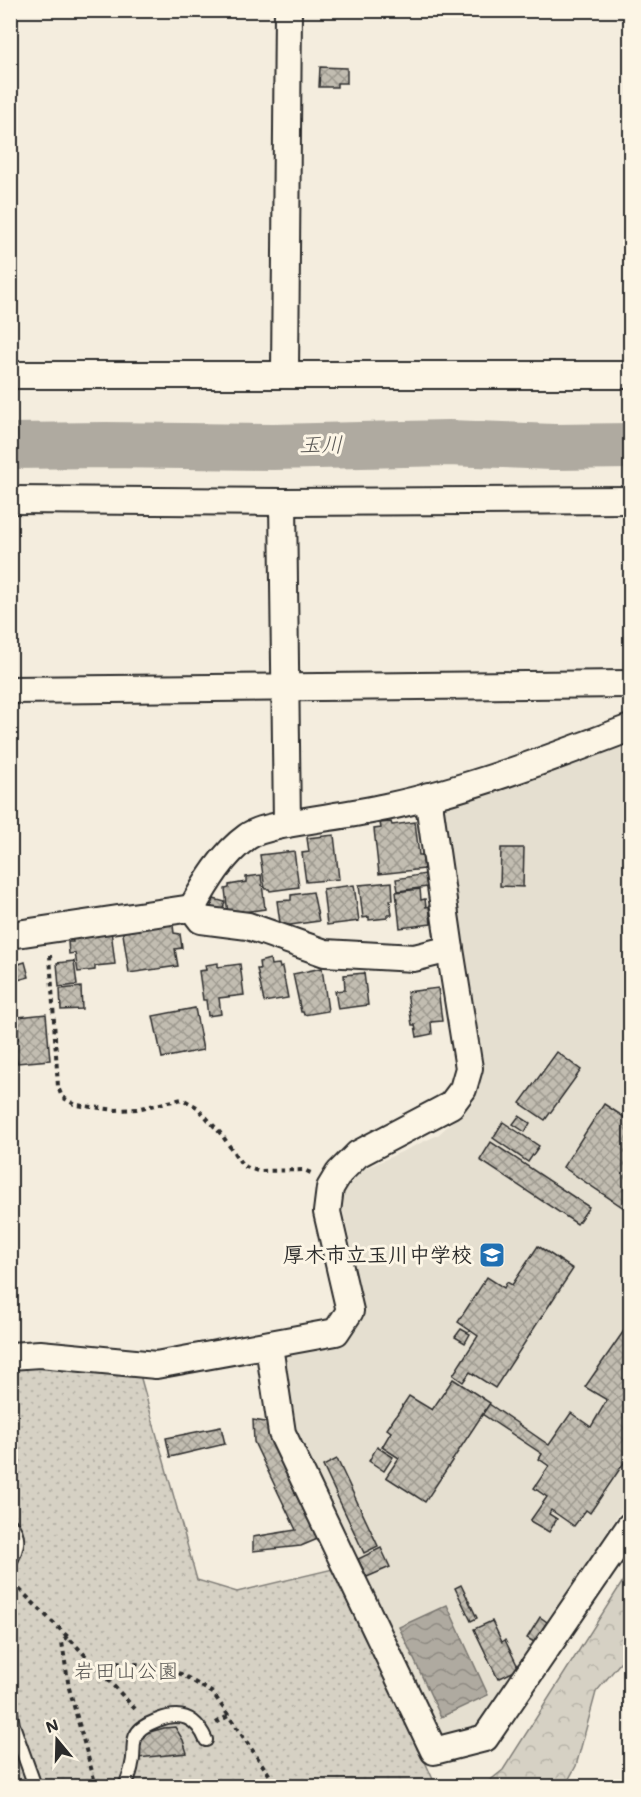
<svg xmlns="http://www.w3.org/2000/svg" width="641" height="1797" font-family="Mali,'Klee One',sans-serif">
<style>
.built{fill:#e5dfd0}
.forest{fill:url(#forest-crowns);stroke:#807e78;stroke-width:1.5}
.park{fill:url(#park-dots);stroke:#807e78;stroke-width:1.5}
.water{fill:url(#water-waves);stroke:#7a7771;stroke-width:1.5}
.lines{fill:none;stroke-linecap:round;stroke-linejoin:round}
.river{stroke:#afaaa0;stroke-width:46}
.building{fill:url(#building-cross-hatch);stroke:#2b2b2b;stroke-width:1.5}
.service-casing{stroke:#2b2b2b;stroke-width:16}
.minor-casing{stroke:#2b2b2b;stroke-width:30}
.path{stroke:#2b2b2b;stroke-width:4;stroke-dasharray:4.5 4.5;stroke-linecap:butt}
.service{stroke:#fcf5e5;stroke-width:12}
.minor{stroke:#fcf5e5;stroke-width:26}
.labels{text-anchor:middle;stroke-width:6;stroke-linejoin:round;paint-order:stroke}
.poi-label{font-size:21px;font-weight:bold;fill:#2b2b2b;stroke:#fcf5e5;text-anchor:end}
.park-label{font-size:21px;fill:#565451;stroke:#fcf5e5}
.water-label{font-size:22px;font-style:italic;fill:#595754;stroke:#fcf5e5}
</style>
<defs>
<pattern id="forest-crowns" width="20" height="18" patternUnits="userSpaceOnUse" patternTransform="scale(1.5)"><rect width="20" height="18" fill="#d6d1c4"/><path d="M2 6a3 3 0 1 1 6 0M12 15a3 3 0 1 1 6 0" fill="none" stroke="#b8b4a9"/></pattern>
<pattern id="park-dots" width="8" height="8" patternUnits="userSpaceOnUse" patternTransform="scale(1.5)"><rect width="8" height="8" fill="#d6d1c4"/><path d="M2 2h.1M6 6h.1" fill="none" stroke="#b8b4a9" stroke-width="1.8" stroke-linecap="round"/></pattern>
<pattern id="water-waves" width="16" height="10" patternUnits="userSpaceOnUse" patternTransform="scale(1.5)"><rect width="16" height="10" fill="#afaaa0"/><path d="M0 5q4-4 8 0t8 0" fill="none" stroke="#8f8b83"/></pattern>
<pattern id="building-cross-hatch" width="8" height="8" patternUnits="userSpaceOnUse" patternTransform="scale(1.5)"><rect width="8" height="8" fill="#c2bdb1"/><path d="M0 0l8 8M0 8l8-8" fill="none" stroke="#9e9a90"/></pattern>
</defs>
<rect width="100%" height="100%" fill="#f4edde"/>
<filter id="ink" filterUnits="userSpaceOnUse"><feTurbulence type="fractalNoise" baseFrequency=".0167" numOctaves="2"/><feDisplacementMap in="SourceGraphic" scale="12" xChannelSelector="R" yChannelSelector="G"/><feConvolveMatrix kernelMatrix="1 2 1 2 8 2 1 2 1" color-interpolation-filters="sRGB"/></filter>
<g filter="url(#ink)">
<polygon class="built" points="630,744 630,1496 480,1731 442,1745 293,1425 283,1357 341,1340 365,1313 340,1196 360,1171 438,1135 472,1104 484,1070 442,803"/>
<polygon class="forest" points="630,1570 630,1651 596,1692 576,1766 565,1786 483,1786 503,1770"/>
<polygon class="park" points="30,1364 140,1375 197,1580 237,1592 337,1568 436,1786 11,1786 11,1365"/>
<polygon class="water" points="447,1605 488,1695 441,1717 399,1627"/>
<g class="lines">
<polyline class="river" points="10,446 106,445 273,447 448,443 554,447 630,446"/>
</g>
<g class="building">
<polygon points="320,67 347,68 347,83 337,83 337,87 319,87"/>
<polygon points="391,822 392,825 415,822 419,855 422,855 424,869 379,874 374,829 381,828 380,823"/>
<polygon points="334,835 339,879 306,882 302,853 309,852 307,838"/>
<polygon points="501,848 524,848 523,887 500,886"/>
<polygon points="294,851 299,887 270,891 269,889 265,889 260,855"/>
<polygon points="425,874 427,887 398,891 396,879"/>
<polygon points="261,875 265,909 228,914 225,889 229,888 229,885 246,882 246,877"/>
<polygon points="392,882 393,900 390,900 392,915 387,915 387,918 369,920 369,917 363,918 359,885"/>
<polygon points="354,885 359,921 327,925 323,889"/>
<polygon points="420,889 421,900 425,899 426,907 429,906 431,924 400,928 396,892"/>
<polygon points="313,892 319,921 283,926 283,923 280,923 277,901 291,900 291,895"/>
<polygon points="214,899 225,902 222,912 211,908"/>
<polygon points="172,917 174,933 180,934 182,948 175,949 178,966 129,973 122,927"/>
<polygon points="111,930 115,964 95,966 95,970 78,972 75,953 69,954 68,942 73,942 72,934"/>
<polygon points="270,959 271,965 279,964 280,968 282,967 288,998 264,1002 257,969 260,969 259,962"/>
<polygon points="74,961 77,985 59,987 57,963"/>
<polygon points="10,962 12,966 25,962 29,977 14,981 17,994 10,996"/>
<polygon points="218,963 218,967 240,964 244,995 219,998 221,1014 208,1016 206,1000 203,1000 199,971 206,970 205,965"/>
<polygon points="322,968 328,1011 304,1015 303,1012 301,1012 293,974"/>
<polygon points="364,973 368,1005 338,1009 335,991 345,990 344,975"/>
<polygon points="81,987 82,1009 61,1010 60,989"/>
<polygon points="438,988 442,1021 431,1022 432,1034 417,1037 415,1025 412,1025 407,992"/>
<polygon points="195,1008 203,1050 162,1058 153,1016"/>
<polygon points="46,1014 50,1060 17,1063 14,1039 18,1039 18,1017"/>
<polygon points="557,1052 581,1070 545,1120 520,1103"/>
<polygon points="604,1104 630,1121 630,1212 563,1167"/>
<polygon points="519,1116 530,1123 525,1132 513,1124"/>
<polygon points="503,1122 539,1146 528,1162 493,1138"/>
<polygon points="491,1142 589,1207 577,1224 480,1160"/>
<polygon points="538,1246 573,1269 495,1388 470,1372 463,1382 453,1375 478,1336 458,1322 487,1277 504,1288 507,1282 512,1285"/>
<polygon points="630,1322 630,1454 590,1513 586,1510 574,1526 551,1510 549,1514 557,1519 549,1532 530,1521 547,1497 534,1488 549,1466 539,1459 542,1454 482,1414 489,1404 549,1445 571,1413 591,1427 607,1400 585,1387"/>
<polygon points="461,1329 470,1334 465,1343 455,1337"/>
<polygon points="453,1379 490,1403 425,1502 386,1477 399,1458 382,1447 391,1432 387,1429 409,1396 432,1410"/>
<polygon points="253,1420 271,1423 320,1538 301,1546 253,1551 253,1537 296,1530 254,1442"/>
<polygon points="221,1427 225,1444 170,1457 166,1438"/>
<polygon points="377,1447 393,1457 384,1471 369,1461"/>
<polygon points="337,1459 378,1546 364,1553 323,1466"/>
<polygon points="381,1548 390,1567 367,1577 358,1559"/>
<polygon points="461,1585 477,1618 471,1621 455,1588"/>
<polygon points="540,1617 547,1622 534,1642 527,1638"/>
<polygon points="492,1621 502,1642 505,1640 519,1669 498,1679 474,1629"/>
<polygon points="175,1727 183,1740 187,1753 138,1758 139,1745 146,1733 164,1728"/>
</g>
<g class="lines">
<g class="service-casing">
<g id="service">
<path d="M10,1524C22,1536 17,1549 10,1563"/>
<polyline points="10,1707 13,1725 35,1786"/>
<path d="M125,1786C128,1779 131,1772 132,1764C135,1754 131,1741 138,1732C142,1726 151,1723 158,1720C181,1711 196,1717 206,1740"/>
</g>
</g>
<g class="minor-casing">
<g id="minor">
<polyline points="285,373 288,10"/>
<polyline points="10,375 630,375"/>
<polyline points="10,500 283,502 630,500"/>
<polyline points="10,690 630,684"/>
<polyline points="428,796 450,949"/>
<path d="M287,824C320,818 354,814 386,807C470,789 551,758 630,728"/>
<polyline points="10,935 192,908"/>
<polyline points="269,1346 282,1433 434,1751 485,1738 630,1526"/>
<path d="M10,1356L40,1354L156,1365L336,1332L350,1311L327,1212L330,1188L339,1173L358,1154L451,1105L463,1089L469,1068L450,949L414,958L325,953L248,926L201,920L192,908C206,883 223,854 247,837C258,829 274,827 287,824L283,502"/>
</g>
</g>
<g class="path">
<polyline points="50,955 58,1087 62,1097 76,1105 116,1110 137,1109 182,1099 197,1107 222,1135 243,1166 258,1171 304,1170 311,1173"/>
<polyline points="14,1582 17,1587 67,1636 137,1711"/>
<polyline points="67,1636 62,1642 69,1688 96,1786"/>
<polyline points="100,1671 117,1663 149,1665 181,1674 213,1693 277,1786"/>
<polyline points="216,1723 230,1715"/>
</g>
<use href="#service" class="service"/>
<use href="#minor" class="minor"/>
</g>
</g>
<defs>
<g id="school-square" transform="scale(1.35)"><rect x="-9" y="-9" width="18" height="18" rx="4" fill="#1f6fb2" stroke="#fcf5e5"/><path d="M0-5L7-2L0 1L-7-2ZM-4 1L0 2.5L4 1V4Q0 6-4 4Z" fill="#fff"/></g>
</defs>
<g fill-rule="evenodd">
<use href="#school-square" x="492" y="1255"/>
</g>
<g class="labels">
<g class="poi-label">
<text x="472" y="1262">厚木市立玉川中学校</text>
</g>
<g class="park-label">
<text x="126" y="1678">岩田山公園</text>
</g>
<g class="water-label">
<text x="321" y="452">玉川</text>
</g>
</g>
<rect width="641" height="1797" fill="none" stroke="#fcf5e5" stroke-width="36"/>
<rect x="18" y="18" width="605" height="1761" fill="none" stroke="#2b2b2b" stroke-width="2" filter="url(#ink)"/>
<g transform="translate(57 1740) rotate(341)" stroke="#fcf5e5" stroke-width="4.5" paint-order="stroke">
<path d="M0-4.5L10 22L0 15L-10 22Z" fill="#2b2b2b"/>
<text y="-9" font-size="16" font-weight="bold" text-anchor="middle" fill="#2b2b2b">N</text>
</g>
</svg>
